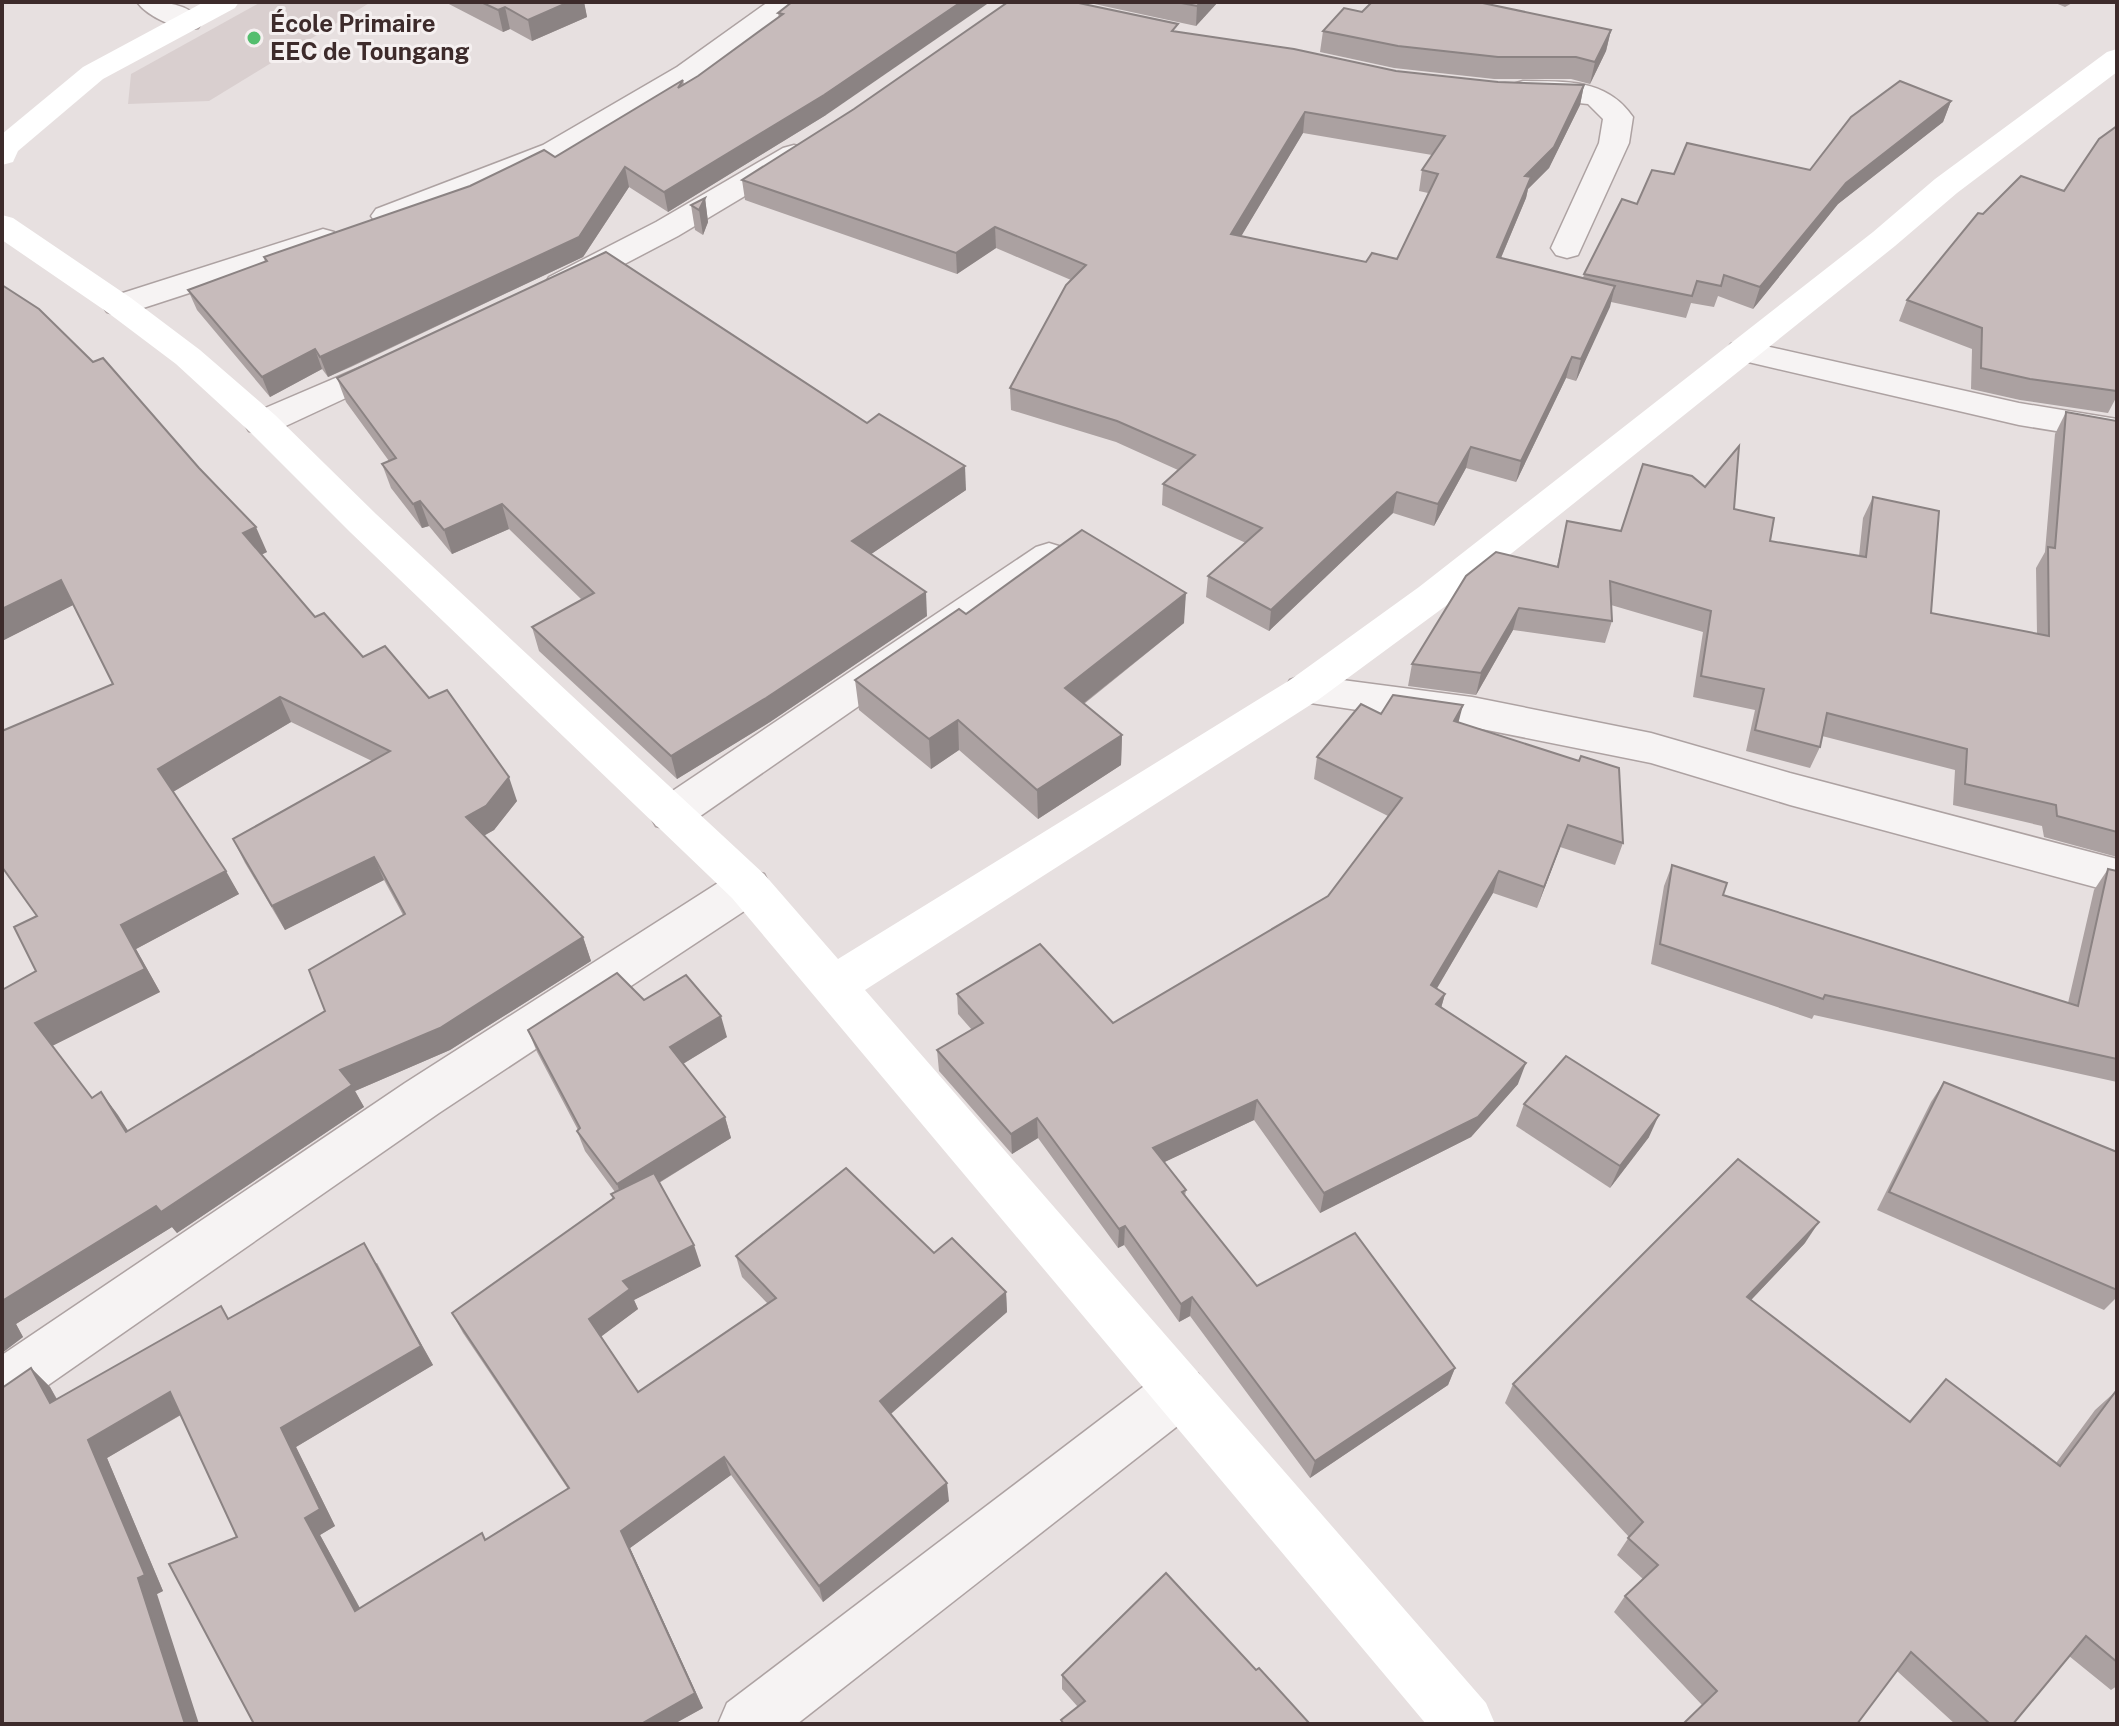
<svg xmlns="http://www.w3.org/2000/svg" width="2119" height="1726" font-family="'Public Sans',sans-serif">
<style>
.built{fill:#d9cfcf}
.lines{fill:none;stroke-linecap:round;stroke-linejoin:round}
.street-casing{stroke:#ada2a2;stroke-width:3}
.street{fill:#f6f3f3;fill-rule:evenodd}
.secondary{fill:#fff;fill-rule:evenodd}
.wall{fill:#aba1a1;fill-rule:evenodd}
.shaded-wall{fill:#8b8383}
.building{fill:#c7bbbb;stroke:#8b8383;stroke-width:2;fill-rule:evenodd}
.poi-dot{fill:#54be6e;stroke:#f5f0f0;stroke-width:3}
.labels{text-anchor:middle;stroke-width:6;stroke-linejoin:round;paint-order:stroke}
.far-poi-label{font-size:24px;font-weight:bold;fill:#3d2b2b;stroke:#f5f0f0;text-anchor:start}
</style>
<rect width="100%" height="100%" fill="#e7e0e0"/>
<polygon class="built" points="261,2 371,2 209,101 128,104 131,74"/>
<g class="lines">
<g class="street-casing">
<g id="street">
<path d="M137,2C160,2 187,1 202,22L198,28C180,32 148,17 137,2Z"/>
<polygon points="768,2 800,2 697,79 565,157 398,223 387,225 376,223 371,216 376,209 543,145 677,67"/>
<path d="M1523,81C1566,82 1606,78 1633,117L1629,143L1578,255L1567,258L1556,255L1551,248L1599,143L1603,119L1588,104L1513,96L1508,90L1513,84Z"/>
<polygon points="794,145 805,148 809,154 805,160 678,236 573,291 561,294 549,291 545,284 549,277 656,222 783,148"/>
<polygon points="323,229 334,232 339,239 334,246 131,312 119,315 107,312 102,305 107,298"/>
<polygon points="1743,341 2019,403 2117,419 2117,441 2019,425 1731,358 1726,351 1731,344"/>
<polygon points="394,353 406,356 411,363 406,370 275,431 262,434 249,431 244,423 249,415"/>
<polygon points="1049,543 1062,547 1068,556 1062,565 686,826 671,830 656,826 649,814 656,802 1036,547"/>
<polygon points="1304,675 1472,697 1651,733 1790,773 2117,859 2117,893 1790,805 1651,763 1472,727 1290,700 1284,690 1290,680"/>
<polygon points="748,869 764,874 770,886 764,898 439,1113 21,1404 2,1412 2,1355 405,1083 732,874"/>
<polygon points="1179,1366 1198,1374 1206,1392 1198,1410 797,1724 718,1724 727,1703 1160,1374"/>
</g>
</g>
<use href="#street" class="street"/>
<g class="secondary">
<polygon points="204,2 239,2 235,8 103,79 18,151 13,162 2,165 2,134 83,67"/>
<polygon points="2117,49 2117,72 1957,193 1895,246 1447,605 1318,700 865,990 1486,1703 1495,1724 1426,1724 732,898 350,532 249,431 176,364 107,312 2,240 2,215 13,218 131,298 200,350 275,415 376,514 764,874 838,959 1290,680 1419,587 1873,232 1935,179 2107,52"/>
</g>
</g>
<g class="wall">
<polygon points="445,2 584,2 587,17 532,41 510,29 503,32"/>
<polygon points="792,2 826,115 668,212 629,187 583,257 351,367 328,377 322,369 270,397 197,310 188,290 265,262 264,257 555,157 683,80 684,84 698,76 779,18 778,13"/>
<polygon points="1085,2 1218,2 1196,26"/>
<polygon points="2053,2 2074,2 2065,7"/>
<polygon points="1362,12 1611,30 1606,51 1590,84 1571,79 1494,79 1394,68 1320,52 1323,31"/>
<path d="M1178,32L1396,71L1498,82L1584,85L1580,105L1549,168L1528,189L1526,198L1501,258L1583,278L1584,274L1637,204L1674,174L1810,170L1951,101L1943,122L1838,204L1753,309L1718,296L1714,307L1691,303L1686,318L1611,302L1576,381L1566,378L1516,482L1466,468L1434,526L1393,513L1269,631L1206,597L1208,576L1246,543L1162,505L1163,484L1178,470L1116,442L1011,410L1010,388L1071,280L996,248L957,274L745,200L742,180L854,109ZM1303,133L1432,155L1422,170L1419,191L1428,193L1397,259L1366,262L1241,236Z"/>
<polygon points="2117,126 2117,396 2108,413 2020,400 1971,389 1972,349 1899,321 1907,300 1983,214 2064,191"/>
<polygon points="705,198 708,222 703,235 695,230 691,205"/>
<path d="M2,285L267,552L261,555L315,617L363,657L517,801L494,830L484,835L583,937L591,961L450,1050L355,1091L364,1107L177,1233L172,1227L16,1324L23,1337L2,1353V990L36,971L37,916L113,684L73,605L2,641ZM291,722L372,761L233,839L245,863L285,930L384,880L403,915L325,1011L128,1131L101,1092L92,1098L52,1046L160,992L136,949L239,894L173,792Z"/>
<polygon points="337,378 966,490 871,554 927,616 770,722 677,779 539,651 532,627 582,600 509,529 452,554 429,526 422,528 391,488 382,464 389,461 346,402"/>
<polygon points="2066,412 2117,421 2117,857 2044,837 2042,826 1953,805 1955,770 1822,736 1820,747 1810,768 1746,751 1755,710 1693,697 1703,632 1611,605 1612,621 1605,643 1513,630 1476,695 1408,686 1412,664 1557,566 1567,521 1621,531 1734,509 1770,541 1859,556 1863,518 1873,497 1931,613 2037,634 2036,568 2045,552 2055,434"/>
<polygon points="966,614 1184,623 1084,704 1122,735 1121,765 1038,819 959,750 931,769 859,710 855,680"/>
<polygon points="1381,714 1459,722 1623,843 1615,865 1560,847 1537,908 1493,893 1436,989 1445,994 1441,1008 1518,1084 1471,1137 1320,1213 1254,1120 1164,1162 1186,1190 1185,1196 1257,1286 1455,1368 1448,1385 1310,1478 1190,1316 1179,1322 1124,1245 1118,1248 1038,1138 1012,1154 939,1071 937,1050 972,1030 958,1014 957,994 1113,1023 1328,896 1388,816 1314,779 1317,757"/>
<polygon points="1672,865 1723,895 2068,1003 2094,890 2108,869 2117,871 2117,1082 1814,1015 1812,1019 1651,964 1664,886"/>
<polygon points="644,1000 727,1037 683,1064 725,1117 731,1138 659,1183 701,1266 634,1300 638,1309 601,1336 638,1392 768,1304 742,1277 736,1256 934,1253 1006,1292 1007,1312 890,1414 949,1501 823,1602 731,1475 630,1548 703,1708 674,1724 254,1724 237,1537 181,1415 107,1458 163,1591 157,1594 31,1368 50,1387 57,1399 230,1318 377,1263 433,1365 296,1447 335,1526 320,1535 360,1608 486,1539 568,1489 463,1333 452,1313 613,1199 611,1194 615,1192 585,1151 577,1131 578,1130 537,1052 528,1030"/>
<polygon points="1944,1082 2117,1152 2117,1297 2104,1310 1877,1210 1931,1102"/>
<polygon points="1524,1104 1649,1137 1610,1188 1516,1126"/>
<polygon points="1805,1243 1751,1300 1910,1421 1946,1379 2056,1463 2095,1410 2116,1391 2117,1391 2117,1686 2111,1690 2069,1656 2013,1724 1955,1724 1897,1671 1702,1705 1614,1612 1625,1596 1643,1579 1617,1555 1629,1537 1505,1403 1513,1384"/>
<polygon points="1256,1670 1310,1724 1061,1724 1061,1720 1078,1707 1062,1689 1062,1675"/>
</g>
<g class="shaded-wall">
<polygon points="569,2 584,2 587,17 532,41 528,20"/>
<polygon points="961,2 990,2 826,115 668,212 664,192"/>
<polygon points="1201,2 1218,2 1196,26 1197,6"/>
<polygon points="505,7 510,29 503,32 498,10"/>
<polygon points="1611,30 1606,51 1590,84 1595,62"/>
<polygon points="1584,85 1580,105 1549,168 1528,189 1526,198 1492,279 1497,257 1525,176"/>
<polygon points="1951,101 1943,122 1838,204 1753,309 1760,287 1846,183"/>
<polygon points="1305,112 1303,133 1230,255 1231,234"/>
<polygon points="625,167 629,187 583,257 328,377 320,357"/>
<polygon points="705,198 708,222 703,235 699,210"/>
<polygon points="995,227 996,248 957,274 956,253"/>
<polygon points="1615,286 1610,307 1576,381 1581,359"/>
<polygon points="315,349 322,369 270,397 262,377"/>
<polygon points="1572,357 1566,378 1516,482 1521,461"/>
<polygon points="1471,447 1466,468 1434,526 1438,504"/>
<polygon points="965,466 966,490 855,565 852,541"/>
<polygon points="1397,492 1393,513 1269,631 1271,610"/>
<polygon points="420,501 429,526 422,528 413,504"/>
<polygon points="502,504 509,529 452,554 444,530"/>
<polygon points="256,527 267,552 254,558 243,533"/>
<polygon points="61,580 75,604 2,641 2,609"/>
<polygon points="926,592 927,616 770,722 677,779 671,756"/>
<polygon points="1186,593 1184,623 1065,718 1065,688"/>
<polygon points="1519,608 1513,630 1476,695 1481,673"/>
<polygon points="280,697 291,722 171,793 158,769"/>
<polygon points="1463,705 1457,728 1454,721"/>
<polygon points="958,720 959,750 931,769 929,739"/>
<polygon points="1122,735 1121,765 1038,819 1037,790"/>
<polygon points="509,777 517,801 494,830 475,841 466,817"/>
<polygon points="1568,825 1560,847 1537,908 1544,887"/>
<polygon points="374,857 384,880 285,930 272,906"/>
<polygon points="226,871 239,894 136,949 160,992 52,1046 35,1023 121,925"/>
<polygon points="1499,871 1493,893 1426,1007 1431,985"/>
<polygon points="583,937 591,961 450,1050 355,1091 364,1107 177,1233 172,1227 16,1324 23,1337 2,1353 2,1301 340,1070"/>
<polygon points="1445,994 1439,1015 1436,1004"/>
<polygon points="721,1016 727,1037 676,1068 670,1047"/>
<polygon points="1526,1063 1518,1084 1471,1137 1320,1213 1324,1193"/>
<polygon points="101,1092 118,1115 143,1154 126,1132"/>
<polygon points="1257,1100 1254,1120 1152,1168 1153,1148"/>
<polygon points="1659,1115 1649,1137 1610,1188 1620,1166"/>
<polygon points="725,1117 731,1138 624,1204 617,1184"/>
<polygon points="1037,1118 1038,1138 1012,1154 1011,1134"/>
<polygon points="1819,1222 1805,1243 1734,1318 1747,1297"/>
<polygon points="1125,1226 1124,1245 1118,1248 1119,1229"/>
<polygon points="364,1243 433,1365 296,1447 335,1526 320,1535 370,1627 355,1611 305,1518 281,1428"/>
<polygon points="694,1245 701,1266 634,1300 638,1309 598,1339 589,1319 623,1281"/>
<polygon points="1006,1292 1007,1312 884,1420 880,1401"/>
<polygon points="1192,1297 1190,1316 1179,1322 1181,1304"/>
<polygon points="31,1368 50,1387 69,1422 50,1403"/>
<polygon points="1455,1368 1448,1385 1310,1478 1315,1461"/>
<polygon points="170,1392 187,1411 107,1458 163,1591 157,1594 199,1724 185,1724 88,1440"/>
<polygon points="724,1457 731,1475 630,1548 703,1708 674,1724 641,1724 621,1531"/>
<polygon points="947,1483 949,1501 823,1602 819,1586"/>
</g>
<g class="building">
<polygon points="481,2 569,2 528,20 505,7 498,10"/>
<polygon points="792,2 961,2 824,95 664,192 625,167 579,237 320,357 315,349 262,377 188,290 267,261 264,257 470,186 544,150 555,157 683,80 678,88 698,76 783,14 778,13"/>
<path d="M1008,2H1074L1178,24L1172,31L1294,49L1396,71L1498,82L1584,85L1554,147L1525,176L1531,177L1497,257L1615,286L1581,359L1572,357L1521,461L1471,447L1438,504L1397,492L1271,610L1208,576L1262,528L1163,484L1195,455L1117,421L1010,388L1066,285L1086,265L995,227L956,253L742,180L854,109ZM1305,112L1445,136L1422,170L1438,174L1397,259L1372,253L1366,262L1231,234Z"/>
<polygon points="1176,2 1201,2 1197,6"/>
<polygon points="1372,2 1478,2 1611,30 1595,62 1576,57 1498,57 1398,46 1323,31 1344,8 1362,12"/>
<polygon points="1900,81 1951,101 1846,183 1760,287 1724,275 1721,286 1697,281 1692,296 1584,274 1622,199 1637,204 1652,170 1674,174 1687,143 1810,170 1851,117"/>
<polygon points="2117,126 2117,391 2030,379 1981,368 1982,328 1907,300 1978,213 1983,214 2021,176 2064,191 2099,139"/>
<polygon points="705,198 699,210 691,205"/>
<polygon points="606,252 867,423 879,414 965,466 852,541 926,592 766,698 671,756 532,627 594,593 502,504 444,530 420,501 413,504 382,464 396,458 337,378"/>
<path d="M2,285L39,309L93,362L103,358L199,468L256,527L243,533L315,617L324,613L363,657L385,646L429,698L447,690L509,777L486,806L466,817L583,937L440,1028L340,1070L352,1085L161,1212L156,1206L2,1301V990L36,971L14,927L37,916L2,867V731L113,684L61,580L2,609ZM280,697L390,751L233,839L272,906L374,857L405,914L309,970L325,1011L126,1132L101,1092L92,1098L35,1023L145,969L121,925L226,871L158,769Z"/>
<polygon points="2066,412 2117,421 2117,832 2057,816 2056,805 1965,784 1967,749 1827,713 1820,747 1755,730 1764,689 1701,676 1711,611 1610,581 1612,621 1519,608 1481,673 1412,664 1466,576 1496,552 1558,567 1567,521 1621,531 1643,464 1692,476 1705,487 1739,446 1734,509 1774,518 1770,541 1866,557 1873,497 1939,511 1931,613 2049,636 2048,547 2055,548"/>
<polygon points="1082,530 1186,593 1065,688 1122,735 1037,790 958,720 929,739 855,680 959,609 966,614"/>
<polygon points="1393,695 1463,705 1454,721 1579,761 1581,756 1619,768 1623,843 1568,825 1544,887 1499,871 1431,985 1445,994 1436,1004 1526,1063 1478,1117 1324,1193 1257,1100 1153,1148 1186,1190 1182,1192 1257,1286 1355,1233 1455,1368 1315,1461 1192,1297 1181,1304 1125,1226 1119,1229 1037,1118 1011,1134 937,1050 983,1023 957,994 1040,944 1113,1023 1328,896 1402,798 1317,757 1361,704 1381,714"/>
<polygon points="1672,865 1727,883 1723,895 2078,1006 2108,869 2117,871 2117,1059 1825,995 1823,999 1660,944"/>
<polygon points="617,973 644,1000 686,975 721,1016 670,1047 725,1117 617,1184 577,1131 580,1128 528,1030"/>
<polygon points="1566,1056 1659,1115 1620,1166 1524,1104"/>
<polygon points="1944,1082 2117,1152 2117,1290 1889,1192"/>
<polygon points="1738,1159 1819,1222 1747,1297 1910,1422 1946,1379 2060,1466 2116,1391 2117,1391 2117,1662 2086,1636 2013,1724 1990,1724 1911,1652 1857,1724 1683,1724 1717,1691 1625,1596 1658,1565 1628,1538 1643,1522 1513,1384"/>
<polygon points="846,1168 934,1253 952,1238 1006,1292 880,1401 947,1483 819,1586 724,1457 621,1531 695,1693 641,1724 254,1724 169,1564 237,1537 170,1392 88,1440 145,1575 138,1578 185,1724 2,1724 2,1388 31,1368 50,1403 221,1306 228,1319 364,1243 421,1346 281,1428 320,1509 305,1518 355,1611 482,1533 485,1540 569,1488 452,1313 614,1198 611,1194 654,1173 694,1245 623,1281 630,1289 589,1319 638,1392 776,1298 736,1256"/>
<polygon points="1166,1573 1256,1670 1259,1668 1310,1724 1064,1724 1061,1720 1085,1701 1062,1675"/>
</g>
<circle class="poi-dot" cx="254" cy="38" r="8"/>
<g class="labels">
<g class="far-poi-label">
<text x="270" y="32">École Primaire<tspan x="270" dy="28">EEC de Toungang</tspan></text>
</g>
</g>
<rect width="2119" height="1726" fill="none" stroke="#3d2b2b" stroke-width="8"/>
</svg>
